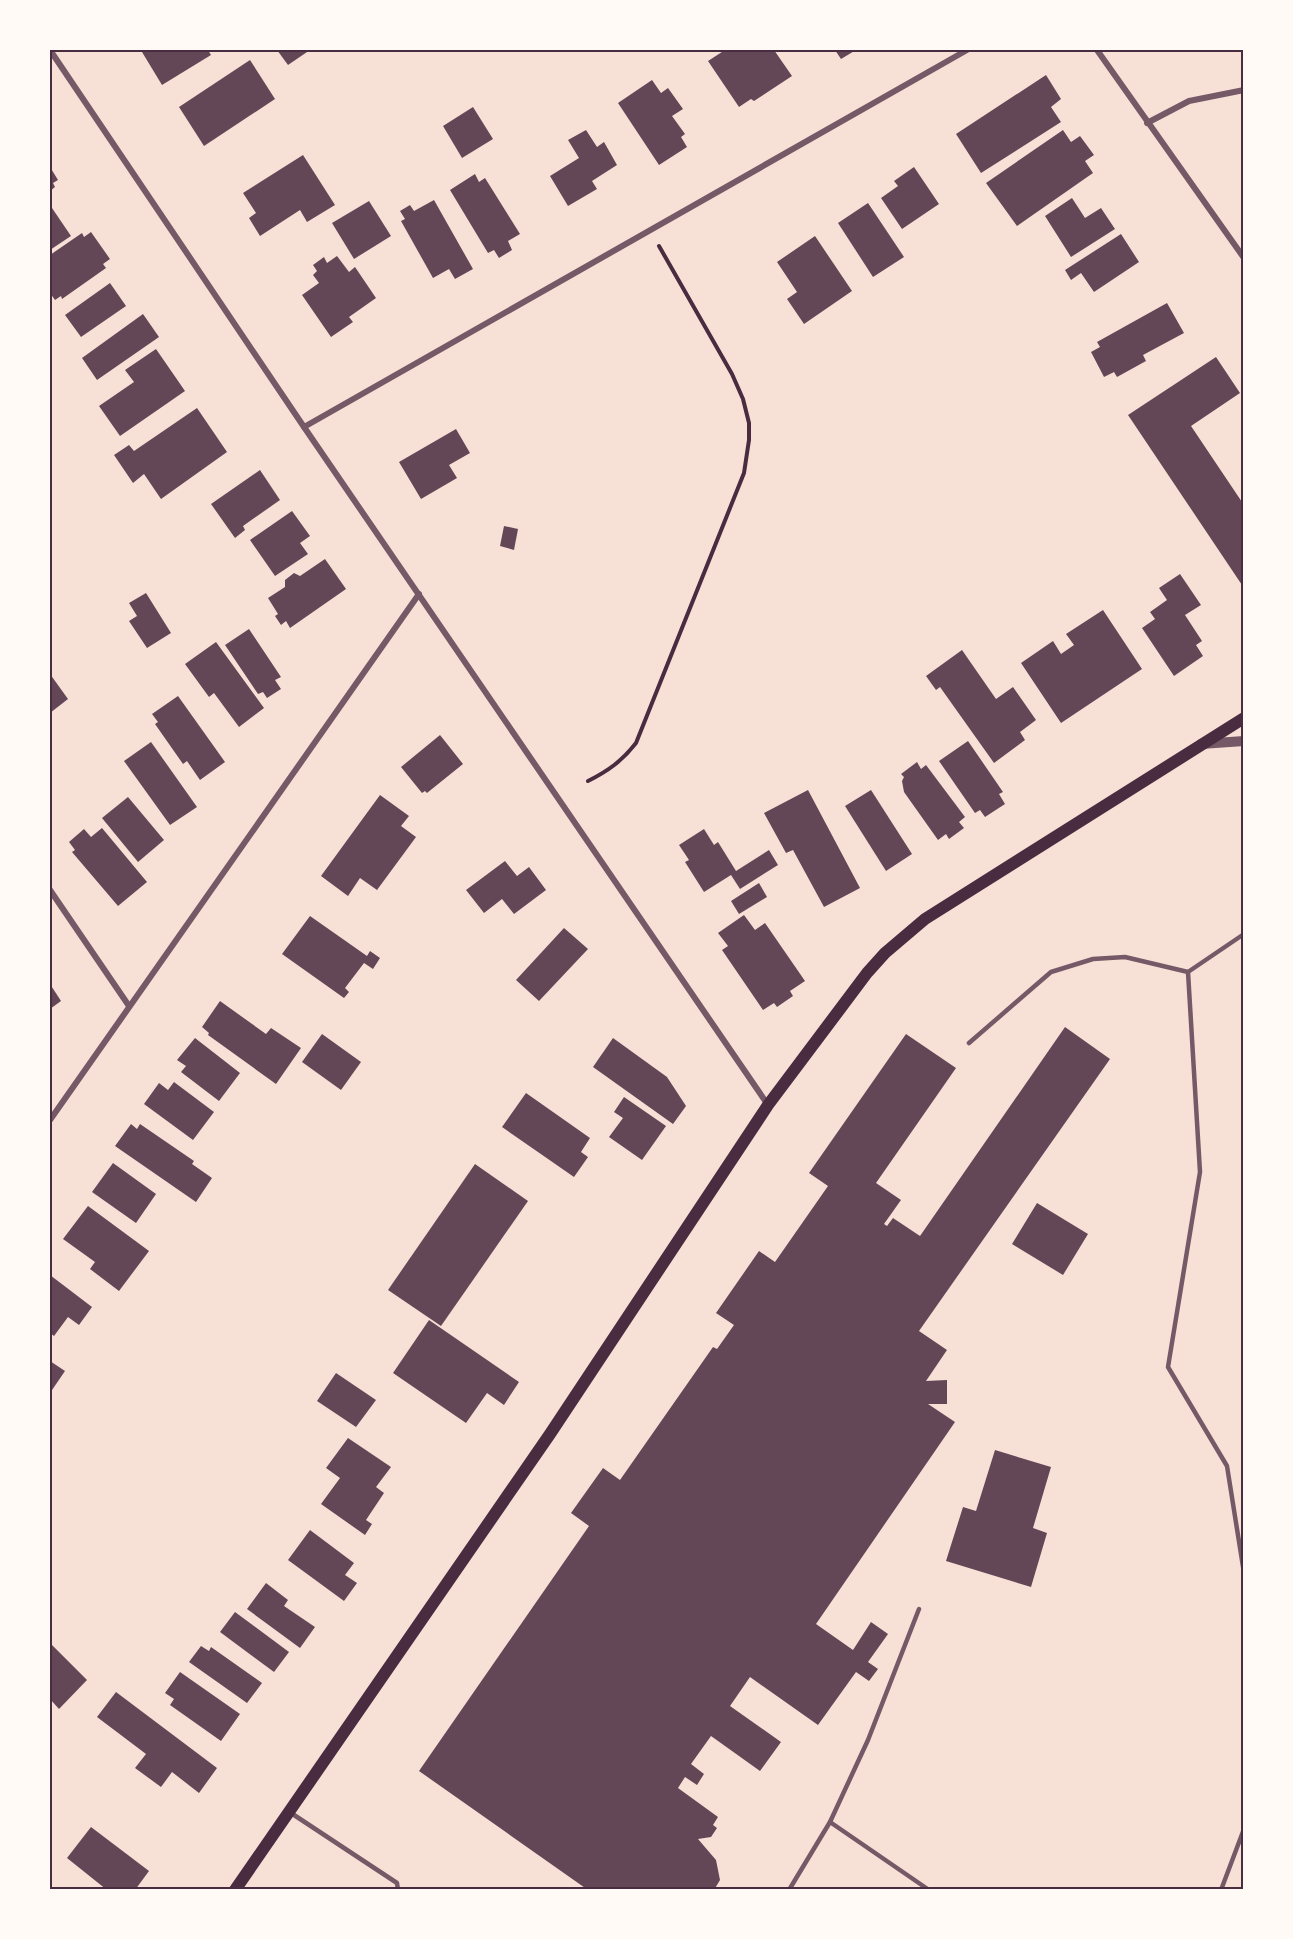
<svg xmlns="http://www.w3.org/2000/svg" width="1293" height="1939" font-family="'Open Sans',sans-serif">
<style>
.building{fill:#644757}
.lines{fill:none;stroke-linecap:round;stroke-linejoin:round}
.path{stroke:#4a2c40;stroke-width:4}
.service{stroke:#755966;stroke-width:4.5}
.minor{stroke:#755966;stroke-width:6}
.tertiary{stroke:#755966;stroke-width:10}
.secondary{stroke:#4a2c40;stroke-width:12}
.neatline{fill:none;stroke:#4a2c40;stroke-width:2}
</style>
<rect width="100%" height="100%" fill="#f7e1d7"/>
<g class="building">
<polygon points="146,50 208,50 211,55 162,85 142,52"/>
<polygon points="277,50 310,50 288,65"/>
<polygon points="725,50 774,50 792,76 754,101 751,99 739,107 708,61"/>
<polygon points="835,50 856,50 841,59"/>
<polygon points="250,60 275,99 204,146 179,107"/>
<polygon points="1046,75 1061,99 1051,107 1061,122 981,173 956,134"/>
<polygon points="652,80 661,93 668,88 683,109 672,116 685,134 681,137 687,147 659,165 618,103"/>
<polygon points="473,107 493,139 462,158 443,126"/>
<polygon points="586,130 597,147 604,142 617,165 592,181 597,189 568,206 550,176 579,158 568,140"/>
<polygon points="1063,130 1071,142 1080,136 1094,155 1085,161 1093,173 1017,226 986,183"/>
<polygon points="303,155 335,205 307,222 300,210 260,236 249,218 256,213 243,193"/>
<polygon points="50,167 58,180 53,183 55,187 50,191"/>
<polygon points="914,167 939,204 902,229 881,198 898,186 894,181"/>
<polygon points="475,174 479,182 485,178 520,234 508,241 512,250 499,258 494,250 488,253 450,190"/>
<polygon points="1072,198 1085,218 1101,208 1115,229 1071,257 1045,216"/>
<polygon points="434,200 473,269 455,279 449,269 433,278 401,221 405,219 400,211 410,205 414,211"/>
<polygon points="369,201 391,236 354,259 332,223"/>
<polygon points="868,203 904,257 873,277 838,223"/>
<polygon points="52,208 71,236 50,250 50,210"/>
<polygon points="91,232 110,259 103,264 106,268 62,299 61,296 55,300 50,293 50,255 82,233 84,237"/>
<polygon points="1121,234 1139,262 1094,292 1081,273 1071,280 1065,270"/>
<polygon points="815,236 852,291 804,324 787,299 797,292 777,262"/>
<polygon points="337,256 349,272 355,267 376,298 349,317 353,322 331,337 302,295 319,283 313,275 317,271 313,265 324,257 327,263"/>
<polygon points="110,283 126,306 81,337 65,315"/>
<polygon points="1167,303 1184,333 1143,355 1146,361 1117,377 1114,372 1104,377 1091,352 1100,347 1097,342"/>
<polygon points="143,314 159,337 97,380 82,358"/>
<polygon points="156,349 185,391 120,436 99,406 134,382 125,370"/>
<polygon points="1216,357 1240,393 1191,426 1244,505 1244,588 1128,415"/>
<polygon points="197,408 227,452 161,499 144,474 133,483 114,455 129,445 134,451"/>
<polygon points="456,429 470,453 449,465 457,478 421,499 399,462"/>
<polygon points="260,470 280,500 243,526 245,530 235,538 211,504"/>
<polygon points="292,511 310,536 300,543 308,554 275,576 250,540"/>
<polygon points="504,526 518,529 514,550 500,546"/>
<polygon points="325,559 346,589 290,628 286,621 281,625 275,616 278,614 268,598 285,587 285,580 294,573 300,576"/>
<polygon points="1180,574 1201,605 1185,615 1202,641 1196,645 1203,656 1174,676 1142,628 1155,619 1150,612 1167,600 1159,588"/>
<polygon points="146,593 171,633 147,648 129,621 137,616 129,603"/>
<polygon points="1103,610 1142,669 1061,723 1021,663 1053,641 1061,654 1074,645 1066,634"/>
<polygon points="249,629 281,677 275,680 281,689 267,698 263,692 258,694 225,645"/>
<polygon points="216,642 264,708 239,727 214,693 209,697 185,664"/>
<polygon points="962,650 996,699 1013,687 1036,720 1020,732 1025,740 994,763 940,687 936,690 926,676"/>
<polygon points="50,674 68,699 50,713"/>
<polygon points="178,696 225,762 200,780 187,761 183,764 155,724 158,722 152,714"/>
<polygon points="440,735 463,764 427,793 425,791 422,793 401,767"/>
<polygon points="968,741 1003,792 999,794 1005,804 985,817 980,810 975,813 939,761"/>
<polygon points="151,742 197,807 170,825 124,761"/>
<polygon points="917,762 921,769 926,765 965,817 959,822 964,828 949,839 946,834 938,840 904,792 902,781 904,777 901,774"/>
<polygon points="808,790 860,888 824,907 793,850 786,853 764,813"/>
<polygon points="871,790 912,854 886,871 845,806"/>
<polygon points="380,795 409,816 401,826 416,837 377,890 360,878 348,896 321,876"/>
<polygon points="128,797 164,840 138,862 102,818"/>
<polygon points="102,828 147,882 118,906 72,852 75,850 69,842 84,829 91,837"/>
<polygon points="704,829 714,845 718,842 736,871 769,850 778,865 740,889 731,875 704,892 685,862 689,860 679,845"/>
<polygon points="505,861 517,876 529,867 546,890 514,914 502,899 484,913 466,890"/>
<polygon points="759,883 767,897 739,914 731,901"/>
<polygon points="744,915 755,930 765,923 805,981 790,991 793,996 777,1007 774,1003 763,1010 722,950 728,946 718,933"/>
<polygon points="310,916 367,956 370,951 380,958 373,969 364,963 345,988 349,992 344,998 282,954"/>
<polygon points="564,928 588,949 539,1001 516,980"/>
<polygon points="50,984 61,1001 50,1009"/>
<polygon points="220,1001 266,1034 271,1028 301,1048 276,1084 208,1035 209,1033 202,1027"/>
<polygon points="1065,1027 1110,1059 919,1331 947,1350 926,1381 947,1380 947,1404 928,1404 955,1422 816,1624 853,1650 871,1622 888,1634 868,1662 878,1669 869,1681 856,1672 818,1725 750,1677 730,1706 781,1742 760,1771 711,1736 691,1764 704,1774 697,1785 685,1777 678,1788 718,1817 713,1825 717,1828 711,1837 698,1839 716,1860 720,1880 714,1890 588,1890 419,1771 589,1526 571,1513 603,1468 620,1480 713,1347 717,1349 734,1325 716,1313 759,1251 775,1262 828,1186 809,1173 906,1034 956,1068 876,1183 901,1200 884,1224 887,1226 893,1218 920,1236"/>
<polygon points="322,1034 361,1062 341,1090 302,1062"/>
<polygon points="195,1038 240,1073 219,1101 181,1072 186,1066 177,1060"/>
<polygon points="613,1038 667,1077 686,1106 673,1124 593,1067"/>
<polygon points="174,1082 214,1112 193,1140 144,1104 159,1083 168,1090"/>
<polygon points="526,1093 590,1138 581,1152 588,1157 574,1177 502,1127"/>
<polygon points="624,1097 666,1126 642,1160 609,1137 623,1118 614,1112"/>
<polygon points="131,1124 137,1129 140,1124 194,1161 192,1164 212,1178 196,1202 115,1146"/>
<polygon points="113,1163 156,1194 136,1223 92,1192"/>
<polygon points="475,1164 528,1201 441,1326 388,1290"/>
<polygon points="1037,1203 1088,1234 1063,1275 1012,1244"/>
<polygon points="88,1206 149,1251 119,1291 90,1269 95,1262 63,1239"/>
<polygon points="50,1275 92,1307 79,1325 68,1317 54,1336 50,1333"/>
<polygon points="429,1320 519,1382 504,1405 487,1393 466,1423 393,1373"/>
<polygon points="50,1361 65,1371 50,1393"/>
<polygon points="336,1373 376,1400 356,1427 317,1401"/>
<polygon points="348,1438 391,1467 376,1487 384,1493 366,1520 372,1524 365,1535 321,1504 340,1478 326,1468"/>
<polygon points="995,1450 1051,1467 1033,1528 1047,1533 1031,1587 946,1561 963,1507 976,1511"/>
<polygon points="310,1530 354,1563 345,1575 357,1583 344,1601 288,1560"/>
<polygon points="266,1583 288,1600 284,1606 315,1627 300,1648 247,1609"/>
<polygon points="235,1612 289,1652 274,1672 220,1632"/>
<polygon points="50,1643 87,1680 59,1709 50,1699"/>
<polygon points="201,1646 209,1651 211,1647 262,1683 247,1703 189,1662"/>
<polygon points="180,1672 240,1714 221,1741 170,1705 174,1699 165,1693"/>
<polygon points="116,1692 217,1768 199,1793 172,1772 161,1787 135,1768 146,1754 97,1717"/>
<polygon points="91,1827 149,1871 135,1890 107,1890 67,1858"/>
</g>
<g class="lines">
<path class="path" d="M588,781C608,771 622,761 636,743L744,473L749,440V423L743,399L732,374L659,246"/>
<g class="service">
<polyline points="1244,934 1188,972 1200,1172 1168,1367 1227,1466 1244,1573"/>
<polyline points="969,1043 1051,972 1093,959 1125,957 1188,972"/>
<polyline points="291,1813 397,1883 398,1890"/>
<polyline points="830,1822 929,1890"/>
<polyline points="789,1890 830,1822 868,1740 919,1609"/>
<polyline points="1221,1890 1244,1829"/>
</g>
<g class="minor">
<polyline points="50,50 304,427 768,1105"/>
<polyline points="1097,50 1244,258"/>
<polyline points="1147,123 1189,101 1244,90"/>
<polyline points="304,427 967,50"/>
<polyline points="50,890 129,1006"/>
<polyline points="50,1120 419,594"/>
</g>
<polyline class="tertiary" points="1201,744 1244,741"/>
<polyline class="secondary" points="235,1890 550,1434 768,1105 867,973 885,953 925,919 1244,718"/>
</g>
<rect width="1293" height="1939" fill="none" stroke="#fffaf5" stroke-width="102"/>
<rect x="51" y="51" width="1191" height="1837" class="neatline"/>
</svg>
